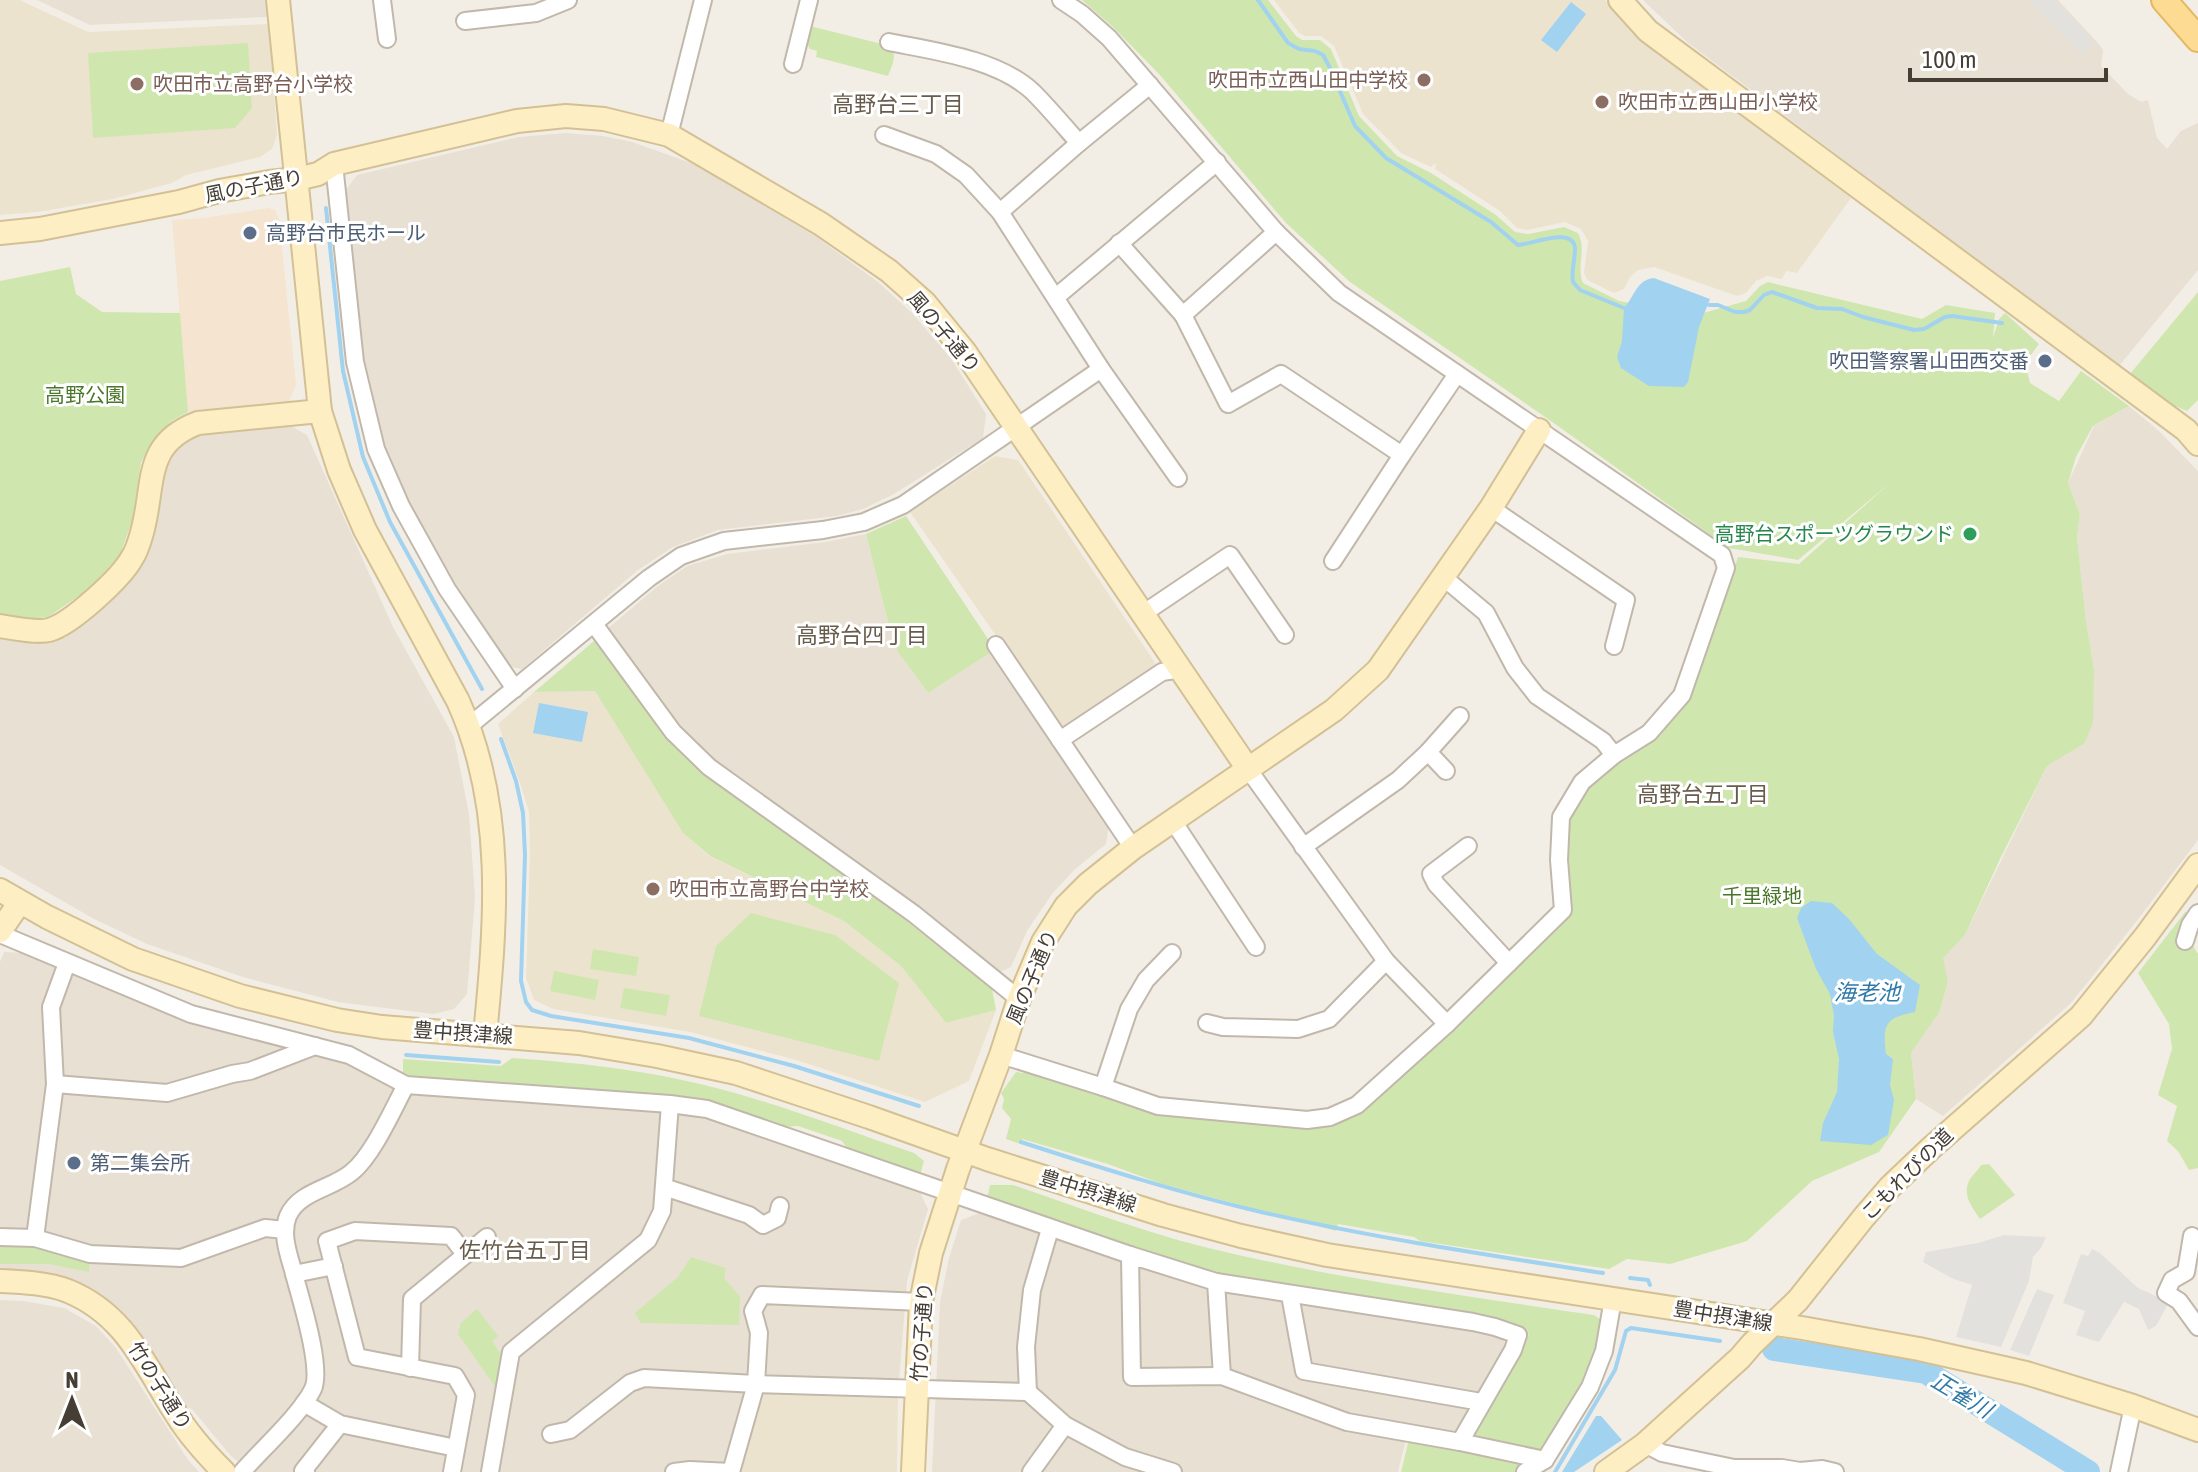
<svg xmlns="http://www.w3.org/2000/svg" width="2198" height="1472" font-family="'Asap Condensed','Noto Sans JP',sans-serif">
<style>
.residential{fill:#e7e0d3}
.commercial{fill:#f5e4d0}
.education{fill:#ece3cf}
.green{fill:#cfe7ae}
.parking{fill:#e3e1de}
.water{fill:#a1d2f0}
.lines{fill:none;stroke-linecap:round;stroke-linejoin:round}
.stream{stroke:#a1d2f0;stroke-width:4}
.river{stroke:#a1d2f0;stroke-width:24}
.street-casing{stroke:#c1b8ab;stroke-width:20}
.secondary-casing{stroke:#d3c095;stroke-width:26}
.primary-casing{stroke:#e3b863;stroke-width:28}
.street{stroke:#fff;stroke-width:16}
.secondary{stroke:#feeec4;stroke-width:22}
.primary{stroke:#fedb93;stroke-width:24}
.education-dot{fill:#8d6e63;stroke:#fff;stroke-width:3}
.service-dot{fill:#5c6f8a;stroke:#fff;stroke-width:3}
.leisure-dot{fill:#2e9e5b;stroke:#fff;stroke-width:3}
.labels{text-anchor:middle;stroke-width:6;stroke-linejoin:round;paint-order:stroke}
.education-label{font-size:20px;fill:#785e54;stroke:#fff;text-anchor:start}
.street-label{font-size:20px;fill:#453e35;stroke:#fff}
.service-label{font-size:20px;fill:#4e5e75;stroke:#fff;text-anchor:start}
.park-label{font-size:20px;fill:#497629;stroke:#fff}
.leisure-label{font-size:20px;fill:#27864d;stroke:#fff;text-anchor:end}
.neighbourhood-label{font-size:22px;fill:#685c4c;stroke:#fff}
.water-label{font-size:22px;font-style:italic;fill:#2e79a8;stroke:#fff}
</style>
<rect width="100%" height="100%" fill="#f3eee5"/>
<g class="residential">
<polygon points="37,0 266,0 267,17 90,25"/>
<polygon points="1643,0 2058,0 2098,43 2103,50 2101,66 2128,94 2141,102 2148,100 2157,138 2167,149 2181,131 2198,123 2198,270 2119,366 1687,42"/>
<polygon points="566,133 603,136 632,142 694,164 815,236 878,282 913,314 952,360 986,414 983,438 894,494 863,509 837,516 718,530 673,547 638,570 522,669 506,666 410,511 383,448 360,353 345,191 357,175 519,137"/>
<polygon points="2129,406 2160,432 2198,471 2198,840 2136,922 2071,1003 1943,1116 1916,1099 1911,1053 1939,1013 1948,982 1942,958 1965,935 2047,766 2084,744 2094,669 2086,621 2077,538 2080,514 2068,483 2094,426"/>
<polygon points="284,422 307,435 393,627 454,737 469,814 475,898 467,994 454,1009 433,1014 338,1002 243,977 147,944 94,919 0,865 0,632 50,643 121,585 162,464 186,435"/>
<polygon points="866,534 889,626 898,652 928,693 993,651 1109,823 1106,844 1074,870 1052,894 1027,931 1011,967 998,973 887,882 757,796 715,761 678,727 607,629 658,586 687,566 727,554 825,542"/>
<polygon points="4,952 27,953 350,1063 388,1087 415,1093 705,1115 918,1188 928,1209 907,1281 898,1393 738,1472 250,1472 230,1455 192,1409 176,1402 126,1322 0,1268 0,962"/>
<polygon points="982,1212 1208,1288 1501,1335 1507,1348 1450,1445 1406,1439 1398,1472 932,1472 940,1302 949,1258 961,1220"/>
<polygon points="0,1300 23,1301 64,1308 96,1326 116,1348 188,1460 199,1472 0,1472"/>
</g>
<polygon class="commercial" points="269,208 275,210 279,219 296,384 289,402 188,412 172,220 204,218"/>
<g class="education">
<polygon points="0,0 20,0 88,32 269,24 277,135 272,149 260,157 186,175 172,183 113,199 38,212 0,215"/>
<polygon points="1274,0 1605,0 1640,40 1851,198 1797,273 1786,271 1782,279 1767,276 1756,281 1746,293 1737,296 1654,267 1638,270 1630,277 1624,289 1614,293 1587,280 1584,273 1588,241 1581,229 1565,222 1528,230 1517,228 1500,211 1435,169 1436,163 1431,167 1401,153 1363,114 1334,46 1321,36 1305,36 1299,33"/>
<polygon points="995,456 1018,460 1158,667 1062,731 910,512"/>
<polygon points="595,690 683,833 709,856 844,921 901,966 946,1023 996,1010 969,1081 925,1102 796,1060 690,1032 553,1009 534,1000 526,978 530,854 529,812 519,780 498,724 534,692"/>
<polygon points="761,1389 898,1393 897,1472 738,1472"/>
</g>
<g class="green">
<path d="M1082,0H1268L1296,36L1302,40H1320L1331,49L1359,116L1397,156L1431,173L1496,215L1515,232L1528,234L1564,227L1578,233C1587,251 1576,265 1583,283L1619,301L1696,315L1746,301L1760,286L1768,282L1922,319L1946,305L1995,313L1993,338L1999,319L2005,313L2039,344L2025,363L2030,383L2059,401L2081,371L2129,406L2093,426L2076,457L2068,483L2080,514L2077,538L2086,621L2094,669L2093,723L2084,744L2047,766L2000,859L1965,935L1943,958L1948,982L1939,1013L1911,1053L1916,1099L1879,1152L1812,1181L1747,1241L1670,1264L1627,1259L1609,1269L1420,1241L1414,1237L1338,1224L1336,1231L1162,1184L1108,1164L1022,1139L1020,1144L1006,1139L1011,1119L1002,1108L1004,1099L1001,1093L1016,1072L1023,1073L1030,1070L1100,1090L1333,1123L1572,911L1566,863L1568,818L1588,784L1688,700L1738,557L1799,564L1890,483L1798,560L1729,548L1548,419L1350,282L1286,223L1159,74L1112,26Z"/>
<path d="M810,26L890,46C898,55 892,66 888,76L816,57L817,51L810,49L806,42Z"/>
<polygon points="248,43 252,108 235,128 93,138 88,53"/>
<polygon points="70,267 76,294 102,312 180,313 188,412 173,420 156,436 141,462 132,521 120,555 89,589 48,617 29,619 0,613 0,281"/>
<polygon points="2198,292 2198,400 2187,411 2166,402 2130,374"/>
<polygon points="906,516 992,645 993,651 928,693 898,652 889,626 866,534"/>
<polygon points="594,641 670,738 706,773 909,923 992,989 996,1010 946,1023 901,966 844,921 710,856 683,833 595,691 534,692"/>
<path d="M2186,911C2185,928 2189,939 2198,954V1168L2189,1170L2178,1151L2167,1141L2177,1106L2158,1095L2172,1049L2169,1024L2138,973Z"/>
<polygon points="751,913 835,935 899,983 879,1061 699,1016 716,946"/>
<polygon points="593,949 639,957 636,976 590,969"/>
<polygon points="554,971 599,980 595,1000 550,991"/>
<polygon points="624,988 670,995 666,1016 620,1008"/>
<path d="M512,1058C586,1063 662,1072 735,1093C795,1110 855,1133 914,1153L924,1161L920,1175L849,1151L842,1141L798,1126L785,1127L711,1102L417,1078L403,1073V1059L501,1066Z"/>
<path d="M1989,1164L2015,1195L1980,1219C1973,1208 1962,1196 1969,1181C1972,1175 1978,1171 1981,1165Z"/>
<path d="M990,1185H1013C1086,1210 1159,1238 1234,1254C1353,1281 1474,1297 1594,1315L1601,1320L1598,1354L1587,1381L1533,1472H1401L1409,1439L1463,1449L1529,1334L1497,1319L1219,1276L987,1198Z"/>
<polygon points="0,1243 31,1244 89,1260 89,1272 49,1264 0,1264"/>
<polygon points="691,1257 726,1268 724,1278 740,1297 739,1325 641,1323 635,1313 678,1277"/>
<polygon points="477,1309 498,1336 492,1341 501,1354 501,1395 458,1334 461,1323"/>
</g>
<g class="parking">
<polygon points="2029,0 2053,0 2094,42 2081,54"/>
<polygon points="2004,1235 2046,1237 2041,1248 2033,1257 2029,1281 2001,1347 1956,1337 1972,1285 1951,1278 1923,1262 1926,1252 1978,1243"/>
<polygon points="2092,1249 2100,1253 2138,1288 2169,1302 2156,1326 2148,1330 2139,1309 2124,1302 2099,1342 2076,1335 2085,1311 2063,1303 2081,1254 2088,1256"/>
<polygon points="2037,1289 2054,1295 2029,1356 2010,1350"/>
</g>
<g class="water">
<polygon points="1571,2 1586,14 1557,52 1541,40"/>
<path d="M1654,278L1710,299L1699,327L1688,382L1684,387L1649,386L1621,368L1617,357L1622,341L1624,308C1635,296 1636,280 1654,278Z"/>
<polygon points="539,703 588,712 582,742 533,733"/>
<path d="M1811,901L1832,903L1849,919L1877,954L1920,985L1915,1012C1886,1018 1882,1023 1886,1054L1893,1059L1890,1085L1894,1100L1888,1135L1871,1145L1820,1141L1823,1123L1837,1092L1839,1059L1833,1032L1834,1016L1830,994L1816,969L1797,918L1801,908Z"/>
<polygon points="1596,1416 1601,1416 1622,1440 1574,1472 1562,1472"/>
</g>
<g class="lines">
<g class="stream">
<path d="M1258,0L1288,43L1299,49L1315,51L1323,55L1329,66L1355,126L1386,158L1491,222L1518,245C1533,244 1574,226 1575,249C1575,260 1571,271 1573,282L1580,290L1624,308"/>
<polyline points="326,208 343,371 363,457 390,522 482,689"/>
<polyline points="1709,305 1718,305 1735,312 1744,312 1750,310 1764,295 1772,292 1817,308 1842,309 1863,317 1914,330 1924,329 1945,317 1952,316 2002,323"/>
<polyline points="501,739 516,781 523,813 525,855 521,981 526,1002 532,1010 551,1016 689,1038 794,1066 919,1106"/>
<polyline points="406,1055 499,1062"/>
<path d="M1021,1142C1101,1168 1180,1193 1261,1212C1374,1238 1488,1255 1603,1273"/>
<polyline points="1630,1278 1648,1280 1650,1285"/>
<polyline points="1555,1472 1615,1370 1626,1331 1631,1328 1720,1341"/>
</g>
<polyline class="river" points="1774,1349 1926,1372 2088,1472"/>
<g class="street-casing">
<g id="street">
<polyline points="382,0 387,39"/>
<polyline points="465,21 536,13 568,0"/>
<path d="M889,42C934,51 998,59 1033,92C1049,108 1064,126 1079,143"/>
<polyline points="793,64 809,0"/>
<polyline points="1150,85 1079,143 1000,212 1101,369 1178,478"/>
<polyline points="669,135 703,0"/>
<polyline points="884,135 936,154 966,175 1000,212"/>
<polyline points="334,164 355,362 376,449 401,506 447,589 515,689"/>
<polyline points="1276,232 1183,315 1228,404 1281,374 1402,455 1457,374"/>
<polyline points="1119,243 1183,315"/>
<polyline points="1056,297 1217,162"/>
<polyline points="1491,508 1626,600 1614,646"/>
<polyline points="1333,561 1402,455"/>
<polyline points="1443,577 1486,613 1515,668 1537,696 1603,741 1614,755"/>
<polyline points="1144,613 1230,555 1285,635"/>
<polyline points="594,624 673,732 709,767 914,914 1019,999"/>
<polyline points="996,645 1133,848"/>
<polyline points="469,726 649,578 681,556 724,541 823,530 864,522 903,505 1101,369"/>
<polyline points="1060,740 1162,672 1181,669"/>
<polyline points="1428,752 1446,771"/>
<polyline points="1248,769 1386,961 1447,1024"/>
<polyline points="1173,821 1256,947"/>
<polyline points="1468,846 1431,874 1436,884 1509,963"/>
<polyline points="1303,847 1398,780 1428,752 1460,716"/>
<polyline points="0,934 191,1014 349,1055 406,1085 670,1104 707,1109 1130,1255"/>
<polyline points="2185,941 2190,925 2198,913"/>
<polyline points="1207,1023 1223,1027 1298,1029 1329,1019 1386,961"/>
<polyline points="1001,1055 1103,1087 1158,1106 1307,1120 1330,1117 1357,1105 1447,1024 1563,910 1559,860 1561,817 1582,782 1614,755 1649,733 1682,695 1726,568 1722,555 1339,293 1276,232 1109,38 1082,14 1061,0"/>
<polyline points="55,1084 167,1093 232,1074 250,1071 315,1046"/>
<polyline points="1103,1087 1129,1009 1146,980 1172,953"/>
<polyline points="664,1187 749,1215 763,1225 777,1218 780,1206"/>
<polyline points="2192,1236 2186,1272 2172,1280 2166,1293 2179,1301 2198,1327"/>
<polyline points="0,1237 35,1238 90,1254 181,1258 265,1228 285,1230"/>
<polyline points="35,1238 55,1084 51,1007 67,963"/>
<polygon points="1130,1255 1216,1282 1473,1322 1495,1327 1518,1335 1513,1350 1460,1442 1347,1422 1222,1376 1132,1377"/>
<polyline points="294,1274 334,1266"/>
<polyline points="1216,1282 1222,1376"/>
<polyline points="1290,1295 1304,1371 1481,1402"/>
<polyline points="410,1368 412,1299 487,1237"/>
<polyline points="1028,1392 1026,1347 1032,1290 1050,1229"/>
<polyline points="304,1403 340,1424 456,1448"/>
<polyline points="551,1434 570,1430 630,1383 644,1378 756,1384 1028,1392 1065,1425 1125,1457 1173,1472"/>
<polyline points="1460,1442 1545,1460"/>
<polyline points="1645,1444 1662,1453 1734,1468 1782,1468 1800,1471 1822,1469 1835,1472"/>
<path d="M242,1472C261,1450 301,1414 313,1389C323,1367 299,1294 293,1270C288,1253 281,1233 288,1216C299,1191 332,1189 352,1172C373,1155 393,1109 406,1085"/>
<polyline points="306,1472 303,1471 340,1424"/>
<polyline points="452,1472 466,1395 455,1376 357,1357 327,1241 355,1231 451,1236 465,1254"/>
<polyline points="490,1472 511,1352 648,1240 662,1211 670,1104"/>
<polyline points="674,1472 690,1470 731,1472"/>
<polyline points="731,1472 756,1384 759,1333 753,1311 762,1295 921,1302"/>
<polyline points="1031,1472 1065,1425"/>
<polyline points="1525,1472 1545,1460 1590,1387 1604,1351 1613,1299"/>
<polyline points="2119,1472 2133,1406"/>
</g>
</g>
<g class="secondary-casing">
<g id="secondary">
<path d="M278,0L320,411L339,470L365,530L458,701C506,807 496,922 485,1035"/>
<polyline points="1620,0 1648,31 2186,430 2198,444"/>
<polyline points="0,233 40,229 179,202 219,191 269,182 297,179 318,174 334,164 517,121 566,116 604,119 669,135 821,224 889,271 925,303 965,352 1248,769"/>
<path d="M0,626C12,628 37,633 49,630C71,624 121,578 132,558C136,552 139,543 141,536C156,487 141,444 198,423L320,411"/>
<polyline points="0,890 47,917 133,959 240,996 337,1020 382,1027 579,1043 657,1056 736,1073 869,1117 987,1159 1163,1215 1241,1236 1327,1255 1802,1328 1919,1349 2026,1373 2133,1406 2198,1430"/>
<polyline points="0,931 20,902"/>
<path d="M0,1281C22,1282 47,1283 68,1291C124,1314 143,1361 173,1409C187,1433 205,1453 224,1472"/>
<polyline points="913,1472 921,1302 931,1253 958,1169 1001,1055 1019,999 1043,942 1066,906 1088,884 1133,848 1334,710 1378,670 1491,508 1539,430"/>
<polyline points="1606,1472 1645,1444 1740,1358 1752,1344 1798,1300 1864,1217 1890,1187 1931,1148 2081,1016 2145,937 2198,865"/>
</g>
</g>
<g class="primary-casing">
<polyline id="primary" points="2164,0 2198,39"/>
</g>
<use href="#street" class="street"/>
<use href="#secondary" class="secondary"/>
<use href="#primary" class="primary"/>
</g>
<g class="education-dot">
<circle cx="1424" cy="80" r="8"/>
<circle cx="137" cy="84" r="8"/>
<circle cx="1602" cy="102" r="8"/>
<circle cx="653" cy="889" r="8"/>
</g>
<g class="service-dot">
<circle cx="250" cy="233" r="8"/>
<circle cx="2045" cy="361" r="8"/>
<circle cx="74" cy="1163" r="8"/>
</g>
<circle class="leisure-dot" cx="1970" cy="534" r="8"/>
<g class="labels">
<g class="education-label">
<text x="1408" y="87" text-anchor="end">吹田市立西山田中学校</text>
<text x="153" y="91">吹田市立高野台小学校</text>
<text x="1618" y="109">吹田市立西山田小学校</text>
<text x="669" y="896">吹田市立高野台中学校</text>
</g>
<g class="street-label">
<text transform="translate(254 186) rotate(-11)" y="7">風の子通り</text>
<text transform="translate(944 332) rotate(50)" y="7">風の子通り</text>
<text transform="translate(1032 977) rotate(-67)" y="7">風の子通り</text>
<text transform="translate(463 1033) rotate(4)" y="7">豊中摂津線</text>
<text transform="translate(1907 1174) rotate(-45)" y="7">こもれびの道</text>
<text transform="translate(1088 1191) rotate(17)" y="7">豊中摂津線</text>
<text transform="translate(1723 1316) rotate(9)" y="7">豊中摂津線</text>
<text transform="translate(922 1332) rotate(-86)" y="7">竹の子通り</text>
<text transform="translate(160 1386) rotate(58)" y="7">竹の子通り</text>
</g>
<g class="service-label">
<text x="266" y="240">高野台市民ホール</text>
<text x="2029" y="368" text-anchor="end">吹田警察署山田西交番</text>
<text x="90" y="1170">第二集会所</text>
</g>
<g class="park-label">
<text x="85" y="402">高野公園</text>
<text x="1762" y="903">千里緑地</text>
</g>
<g class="leisure-label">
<text x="1954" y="541">高野台スポーツグラウンド</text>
</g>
<g class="neighbourhood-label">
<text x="898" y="112">高野台三丁目</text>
<text x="862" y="643">高野台四丁目</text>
<text x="1703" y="802">高野台五丁目</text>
<text x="525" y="1258">佐竹台五丁目</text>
</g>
<g class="water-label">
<text x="1867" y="1000">海老池</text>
<text transform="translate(1962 1395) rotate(31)" y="8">正雀川</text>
</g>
</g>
<g transform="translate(72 1400)" stroke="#ffffff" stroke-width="6" paint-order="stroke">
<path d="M0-6L14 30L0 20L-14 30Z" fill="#453e35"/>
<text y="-12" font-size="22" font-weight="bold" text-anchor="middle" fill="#453e35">N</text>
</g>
<path d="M1910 68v12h196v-12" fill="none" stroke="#453e35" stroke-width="4"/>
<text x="1922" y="68" font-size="24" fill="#453e35" stroke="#ffffff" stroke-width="6" paint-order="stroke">100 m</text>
</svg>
